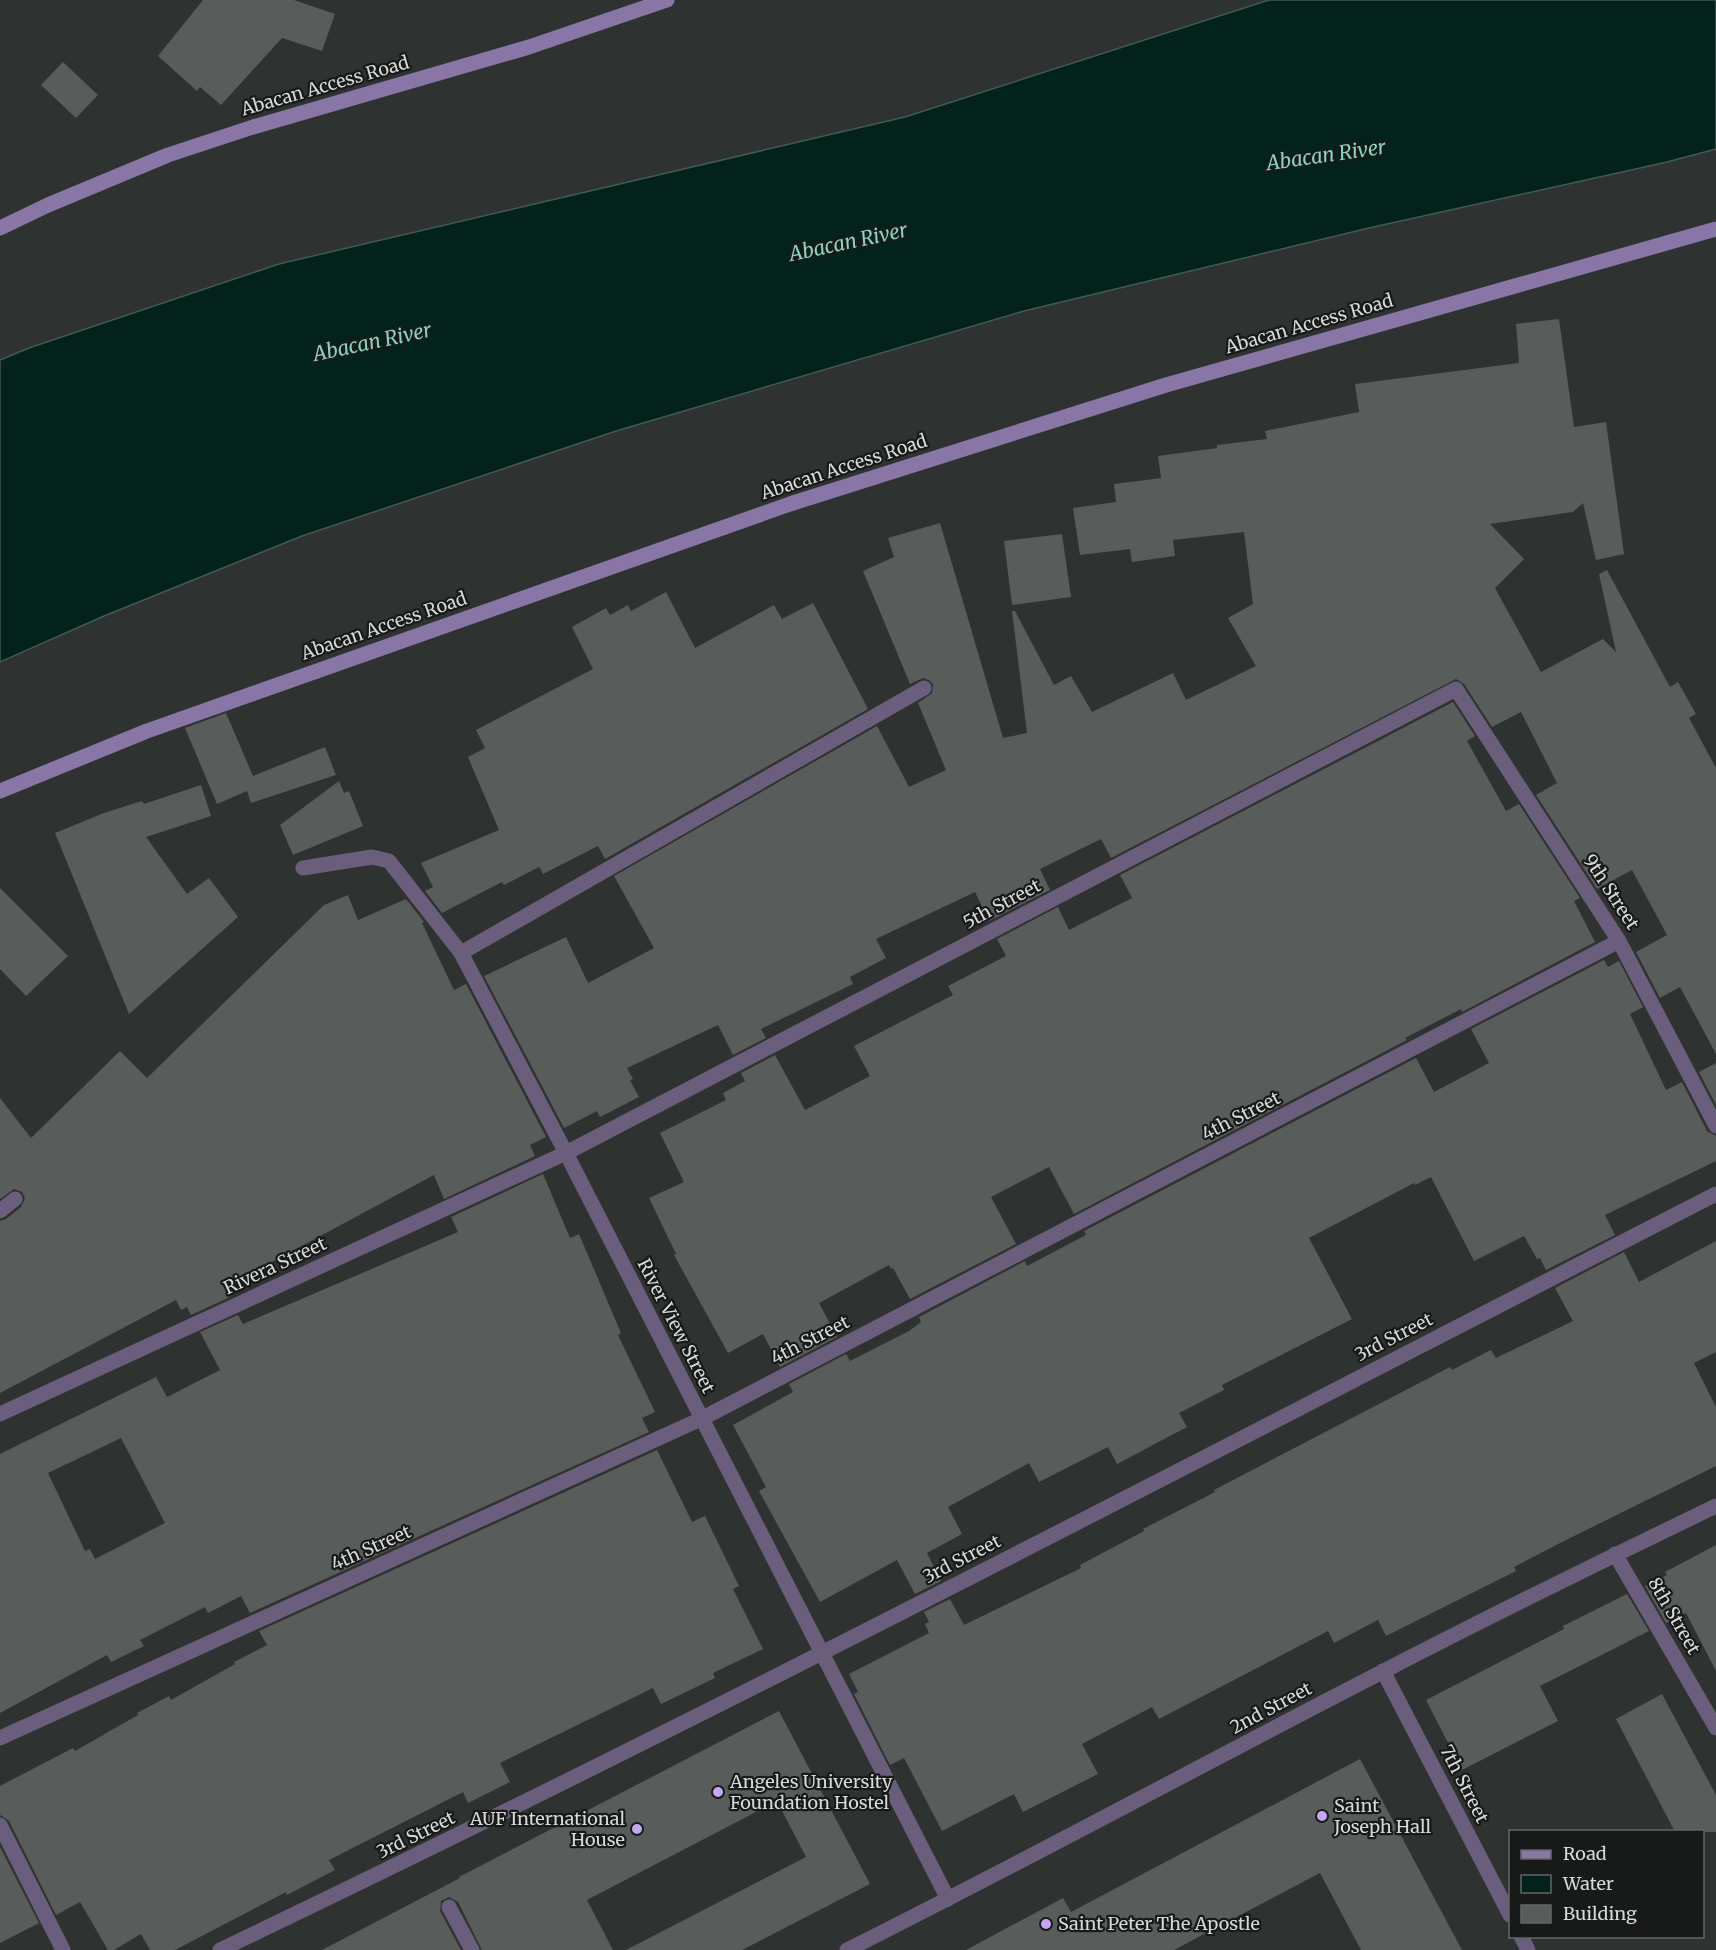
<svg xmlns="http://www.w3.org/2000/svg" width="1716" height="1950" font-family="Merriweather,serif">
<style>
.water{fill:#02221b;stroke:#425954;stroke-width:1.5}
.building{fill:#585d5b;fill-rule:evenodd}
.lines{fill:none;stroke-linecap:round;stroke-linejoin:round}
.lane{stroke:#6a5e7c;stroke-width:15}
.street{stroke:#6a5e7c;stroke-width:15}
.secondary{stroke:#8976a6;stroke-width:15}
.poi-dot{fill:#c5a7f1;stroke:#181a19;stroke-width:2}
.labels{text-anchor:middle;stroke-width:4.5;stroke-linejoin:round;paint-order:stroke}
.street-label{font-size:18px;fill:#d7dad9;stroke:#181a19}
.poi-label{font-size:18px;fill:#d7dad9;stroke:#181a19;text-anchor:start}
.water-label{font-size:20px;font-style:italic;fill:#8ad5c0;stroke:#181a19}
</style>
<rect width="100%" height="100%" fill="#2e3331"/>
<polygon class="water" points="1269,0 1716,0 1716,149 1667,162 1369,228 1024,311 616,431 302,536 104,616 0,662 0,360 29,348 279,264 905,117"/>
<g class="building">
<polygon points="203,0 294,0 335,14 322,51 282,38 221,105 200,87 197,91 158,56"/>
<polygon points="63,62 98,95 76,118 41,85"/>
<polygon points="1559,319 1574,427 1606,422 1624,554 1596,560 1583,503 1573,512 1490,524 1524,559 1495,588 1541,672 1603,639 1616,652 1599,574 1607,570 1670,687 1678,682 1696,714 1689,718 1716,768 1716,1054 1680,987 1660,998 1636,952 1667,935 1632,870 1597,889 1536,795 1557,783 1521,712 1492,727 1464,684 1456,679 1111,858 1101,839 1040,869 1050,890 989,921 975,892 876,939 886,958 850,977 853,984 761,1029 766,1038 733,1055 718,1025 627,1068 633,1079 630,1080 639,1097 600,1117 597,1111 564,1128 484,976 566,937 588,983 654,948 614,876 877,726 909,787 946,770 918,703 932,693 933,684 929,680 923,678 910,684 863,571 894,557 888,538 940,523 1003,738 1027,733 1012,611 1015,611 1054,685 1071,676 1092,712 1173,673 1186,700 1256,666 1228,618 1253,604 1244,532 1173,540 1175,556 1132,562 1130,549 1080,555 1073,508 1116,502 1114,484 1161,478 1158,456 1217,448 1217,445 1267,439 1265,431 1359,412 1355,384 1519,363 1516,324"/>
<polygon points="1062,534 1071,597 1012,605 1004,541"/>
<polygon points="666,592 695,648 774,605 782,619 813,603 868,709 605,859 598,846 543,874 539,867 504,885 502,882 442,913 425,891 433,887 421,863 499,830 468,757 485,748 476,730 593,669 572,627 606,608 610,615 628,605 631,611"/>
<polygon points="1453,702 1475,736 1467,741 1506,811 1519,804 1580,898 1574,901 1595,942 1462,1012 1461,1009 1405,1038 1407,1040 1074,1214 1049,1167 991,1197 1016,1244 910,1299 893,1268 891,1269 889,1265 819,1303 837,1337 780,1367 763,1334 728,1353 674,1255 676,1254 649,1198 684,1182 660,1133 726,1100 723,1093 745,1081 741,1073 775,1055 805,1110 870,1076 854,1046 953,995 948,986 1006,956 997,939 1058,907 1069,930 1132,898 1120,875"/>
<polygon points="226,713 253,776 325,747 336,775 251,803 247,791 217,804 185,728"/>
<polygon points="339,781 344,793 349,791 363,826 293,855 280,825"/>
<polygon points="201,785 211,816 146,837 187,894 209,878 238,917 129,1014 55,833 104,813 142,801 144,804"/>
<polygon points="0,888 68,956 26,996 0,969"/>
<polygon points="348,895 358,920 406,899 424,922 422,923 454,990 466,984 546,1137 530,1145 535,1156 444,1199 434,1175 225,1287 230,1297 191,1315 187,1307 181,1310 176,1300 0,1393 0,1221 6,1219 21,1207 25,1198 22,1192 14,1189 0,1199 0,1098 31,1138 120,1051 147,1078 324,905"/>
<polygon points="1604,960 1608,967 1619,961 1643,1007 1630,1014 1666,1090 1682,1082 1707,1131 1716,1136 1716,1161 1605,1215 1615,1235 1546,1270 1540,1258 1537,1259 1524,1236 1474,1261 1431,1177 1415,1185 1414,1183 1309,1238 1352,1319 1222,1385 1224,1390 1179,1413 1187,1427 1117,1464 1108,1447 1039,1482 1029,1463 948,1507 962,1534 927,1553 941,1581 915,1594 897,1560 820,1602 759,1491 766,1487 733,1425 793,1392 789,1384 846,1354 850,1361 909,1331 921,1322 919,1317 1025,1261 1027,1266 1086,1235 1084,1231 1416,1058 1434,1092 1489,1063 1471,1029"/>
<polygon points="1716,1063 1716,1105 1699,1072"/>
<path d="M543,1174L570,1238L579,1234L621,1333L618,1335L655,1412L642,1418L649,1432L250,1613L241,1596L208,1613L205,1607L140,1640L144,1646L111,1662L107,1655L0,1713V1454L156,1377L167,1397L220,1370L200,1332L238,1315L243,1324L458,1232L451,1217ZM121,1438L165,1523L95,1559L90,1549L85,1551L48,1473Z"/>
<polygon points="1716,1241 1716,1352 1694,1363 1716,1407 1716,1466 1564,1541 1514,1567 1516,1571 1386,1636 1378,1620 1334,1643 1328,1631 1159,1719 1152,1707 1082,1744 1098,1774 1023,1812 1014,1794 942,1831 904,1758 890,1765 854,1694 858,1692 849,1674 929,1633 925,1624 929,1622 924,1612 950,1599 964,1625 1081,1568 1080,1565 1144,1531 1143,1529 1215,1492 1214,1490 1450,1367 1452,1370 1491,1350 1496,1358 1573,1321 1555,1288 1624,1252 1639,1282"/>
<polygon points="657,1450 692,1522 705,1516 739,1586 733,1589 763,1649 713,1673 715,1678 661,1704 653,1688 500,1763 510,1782 468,1803 463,1792 329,1860 335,1870 287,1895 286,1892 175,1950 150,1950 141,1934 114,1950 108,1950 80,1902 56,1915 9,1821 0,1815 0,1786 73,1748 75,1751 138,1715 137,1713 169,1696 171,1700 235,1664 234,1662 267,1645 259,1631"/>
<polygon points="1716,1545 1716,1671 1686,1613 1666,1623 1645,1586 1667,1575 1665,1572"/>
<polygon points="1627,1594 1649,1631 1540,1686 1558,1721 1462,1770 1426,1700 1564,1629 1563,1626"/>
<polygon points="1662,1694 1716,1795 1716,1832 1675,1832 1616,1719"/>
<polygon points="779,1711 870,1884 742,1950 626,1950 806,1857 777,1801 587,1900 613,1950 482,1950 458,1902 449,1897 441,1901 440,1911 461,1950 322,1950 460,1878 459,1877"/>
<polygon points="1360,1759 1462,1950 1361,1950 1320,1873 1174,1950 966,1950 1063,1898 1071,1912"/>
<polygon points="0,1847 39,1923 0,1943"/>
</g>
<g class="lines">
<g class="lane">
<polyline points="0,1825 63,1950"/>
<polyline points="449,1907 472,1950"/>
</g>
<g class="street">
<polyline points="303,868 372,857 389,861 461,953 566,1153 948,1899"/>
<polyline points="461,953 924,688"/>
<polyline points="0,1211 15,1199"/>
<polyline points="0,1414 566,1153 1456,689 1619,941 1716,1126"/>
<polyline points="1615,1554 1716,1728"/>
<polyline points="1383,1671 1510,1915"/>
<polyline points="0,1738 701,1419 1619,941"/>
<polyline points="1521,1936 1528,1950"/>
<path d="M220,1950C724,1709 1219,1449 1716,1194"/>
<path d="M847,1950C1027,1860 1203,1764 1382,1672C1492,1615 1604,1560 1716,1506"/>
</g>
<g class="secondary">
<polyline points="0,228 48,205 168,155 253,127 529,47 667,0"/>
<polyline points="0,791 147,731 790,504 1166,385 1716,229"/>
</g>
</g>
<g class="poi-dot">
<circle cx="718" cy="1792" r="6"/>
<circle cx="1322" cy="1816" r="6"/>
<circle cx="637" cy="1829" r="6"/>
<circle cx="1046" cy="1924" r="6"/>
</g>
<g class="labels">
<g class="street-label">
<text transform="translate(325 86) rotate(-16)" y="6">Abacan Access Road</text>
<text transform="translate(1309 324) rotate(-16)" y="6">Abacan Access Road</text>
<text transform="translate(844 467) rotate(-18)" y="6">Abacan Access Road</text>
<text transform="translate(384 626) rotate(-19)" y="6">Abacan Access Road</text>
<text transform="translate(1611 892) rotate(57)" y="6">9th Street</text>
<text transform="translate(1002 904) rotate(-28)" y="6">5th Street</text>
<text transform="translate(1241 1116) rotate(-27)" y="6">4th Street</text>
<text transform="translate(275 1266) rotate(-25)" y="6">Rivera Street</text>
<text transform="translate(676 1326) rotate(63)" y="6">River View Street</text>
<text transform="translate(1394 1337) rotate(-27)" y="6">3rd Street</text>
<text transform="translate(810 1340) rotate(-27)" y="6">4th Street</text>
<text transform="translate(371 1548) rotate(-24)" y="6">4th Street</text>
<text transform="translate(962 1559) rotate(-27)" y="6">3rd Street</text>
<text transform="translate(1674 1616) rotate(60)" y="6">8th Street</text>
<text transform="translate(1271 1708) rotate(-28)" y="6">2nd Street</text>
<text transform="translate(1464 1784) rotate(63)" y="6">7th Street</text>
<text transform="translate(416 1835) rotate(-26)" y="6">3rd Street</text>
</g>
<g class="poi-label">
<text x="730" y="1788">Angeles University<tspan x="730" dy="21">Foundation Hostel</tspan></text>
<text x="1334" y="1812">Saint<tspan x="1334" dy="21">Joseph Hall</tspan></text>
<text x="625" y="1825" text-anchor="end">AUF International<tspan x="625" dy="21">House</tspan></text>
<text x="1058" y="1930">Saint Peter The Apostle</text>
</g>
<g class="water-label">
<text transform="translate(1326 155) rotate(-8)" y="7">Abacan River</text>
<text transform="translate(848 242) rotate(-12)" y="7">Abacan River</text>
<text transform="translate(372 342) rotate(-12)" y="7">Abacan River</text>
</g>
</g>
<rect x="1509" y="1830" width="195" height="108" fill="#181a19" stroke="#646766" stroke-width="1.5"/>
<rect x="1521" y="1850" width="30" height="9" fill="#8976a6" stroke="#646766" stroke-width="1.5"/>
<text x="1563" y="1860" font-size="18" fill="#d7dad9">Road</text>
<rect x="1521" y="1875" width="30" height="18" fill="#02221b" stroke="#646766" stroke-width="1.5"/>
<text x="1563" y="1890" font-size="18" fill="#d7dad9">Water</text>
<rect x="1521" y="1905" width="30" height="18" fill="#585d5b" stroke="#646766" stroke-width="1.5"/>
<text x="1563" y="1920" font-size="18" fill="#d7dad9">Building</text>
</svg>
